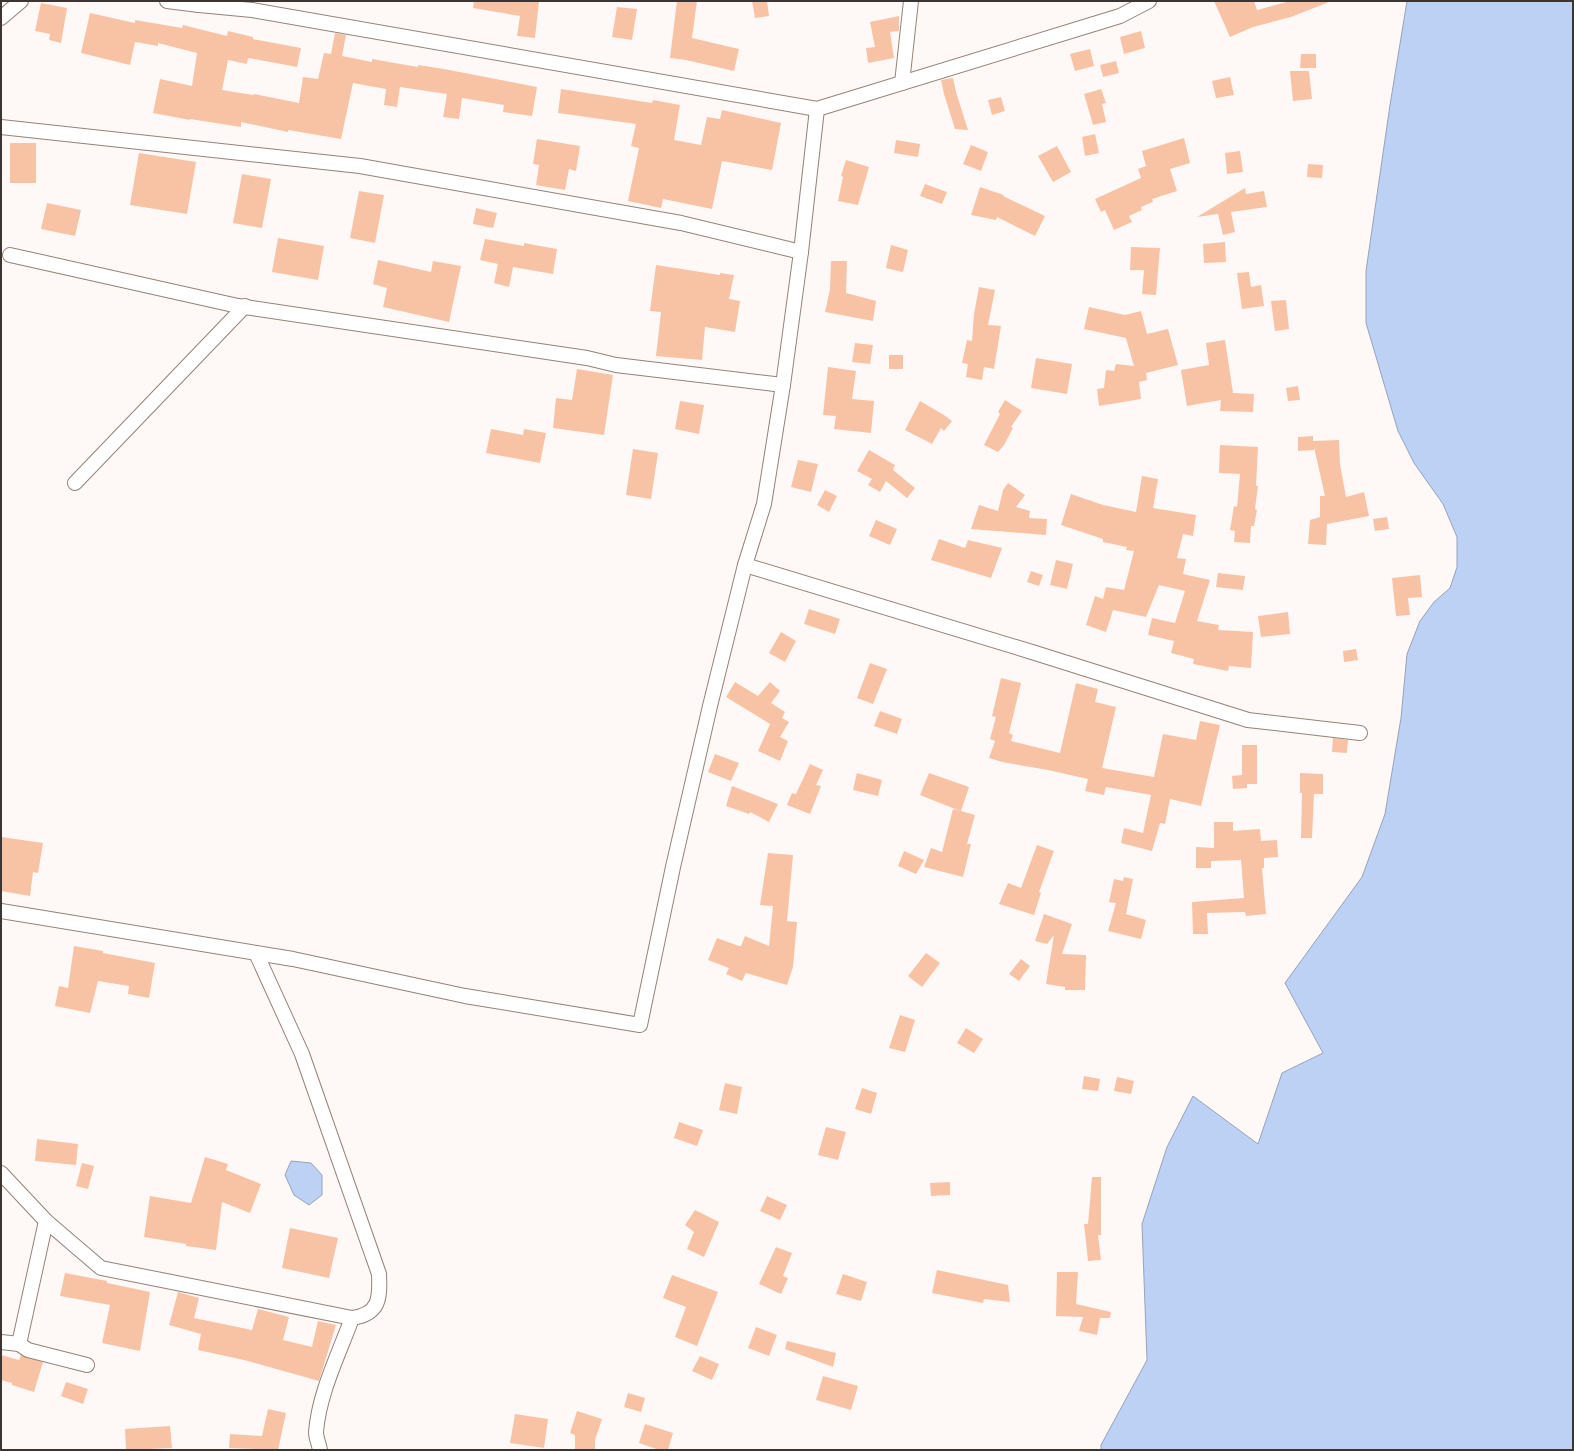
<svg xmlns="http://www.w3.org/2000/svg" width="1574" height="1451" font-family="Karla,sans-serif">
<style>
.water{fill:#bdd1f5;stroke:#97a2ba}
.building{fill:#f8c3a5}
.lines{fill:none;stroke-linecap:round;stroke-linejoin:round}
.street-casing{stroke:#958277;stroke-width:16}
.street{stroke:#fff;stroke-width:14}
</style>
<rect width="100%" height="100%" fill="#fef9f7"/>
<g class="water">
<polygon points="1407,1 1573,1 1573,1450 1101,1450 1101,1445 1147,1360 1142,1224 1167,1147 1193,1096 1258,1144 1282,1073 1323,1053 1285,983 1362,877 1385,814 1401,718 1407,654 1420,621 1434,602 1450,588 1457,567 1457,537 1443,504 1414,463 1398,431 1366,323 1366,271 1390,105"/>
<polygon points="291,1161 311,1163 322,1175 322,1195 309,1205 294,1195 285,1175"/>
</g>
<g class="building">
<polygon points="474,1 539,1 535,38 517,36 520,16 473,8"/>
<polygon points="677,1 697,1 692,38 739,49 734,71 686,60 670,58"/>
<polygon points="752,1 767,1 769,16 755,18"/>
<polygon points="1214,1 1254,1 1257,10 1290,1 1329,2 1291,17 1253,27 1230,37"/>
<polygon points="41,3 67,8 61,43 49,40 50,34 35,31"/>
<polygon points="617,7 637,9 632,40 612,37"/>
<polygon points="90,13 135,23 135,20 182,28 183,25 227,36 228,31 253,37 253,39 301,48 297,67 248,58 247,64 228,60 222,90 253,95 254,94 299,103 303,77 318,79 324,53 331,54 335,33 346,35 342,56 372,62 372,59 418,67 418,65 444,69 537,87 532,116 503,112 504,105 462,98 459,119 443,117 447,94 400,87 397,107 384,105 386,89 353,83 341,139 288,130 288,132 241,122 241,127 190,119 190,120 153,113 160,79 192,86 197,53 158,43 158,46 135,42 130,65 81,53"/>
<polygon points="899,16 899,31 890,32 894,58 868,63 866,48 875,47 870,22"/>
<polygon points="1141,31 1145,48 1124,54 1120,37"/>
<polygon points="1090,49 1094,66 1075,71 1070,54"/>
<polygon points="1301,54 1316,54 1316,68 1300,68"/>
<polygon points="1116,61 1119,73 1103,77 1100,65"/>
<polygon points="1290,71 1309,71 1312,99 1293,101"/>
<polygon points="1230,77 1234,95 1216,98 1212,81"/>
<polygon points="953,78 956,92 968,130 955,129 944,94 941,80"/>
<polygon points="561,89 652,103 653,100 680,105 674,140 701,145 707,117 720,119 722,110 781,123 772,170 722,161 712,209 663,199 661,208 628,201 639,148 631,146 636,124 558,113"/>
<polygon points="1101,89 1106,103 1102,104 1106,122 1093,125 1084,94"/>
<polygon points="1001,97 1005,111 992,115 988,100"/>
<polygon points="1095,134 1099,153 1085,156 1082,137"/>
<polygon points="1184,138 1190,163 1170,169 1177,191 1152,199 1153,202 1141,207 1142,210 1129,216 1132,222 1114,230 1105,210 1101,212 1095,199 1141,178 1138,169 1146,166 1142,151"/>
<polygon points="537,139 580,146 576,171 569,169 565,190 536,185 539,165 533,164"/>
<polygon points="896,140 920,144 918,157 894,153"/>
<rect x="10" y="143" width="26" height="40"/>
<polygon points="971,145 988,152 981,171 963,164"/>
<polygon points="1057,146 1071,172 1053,182 1038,156"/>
<polygon points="1240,151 1243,172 1227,174 1225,153"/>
<polygon points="139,153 196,162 187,214 130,205"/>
<polygon points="846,160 869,167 858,205 838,201 843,177 841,176"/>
<polygon points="1308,164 1323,165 1322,178 1307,177"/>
<polygon points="242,174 271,179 262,228 233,223"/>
<polygon points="925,184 947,192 942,204 920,196"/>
<polygon points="980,187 1004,195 1003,196 1045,216 1035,236 997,217 996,220 971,215"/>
<polygon points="1245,188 1246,194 1264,191 1267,207 1231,212 1235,232 1223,235 1218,214 1197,217"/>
<polygon points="359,191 384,195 375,243 350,238"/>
<polygon points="47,203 81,210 75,236 41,229"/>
<polygon points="476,208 497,213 493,228 473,224"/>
<polygon points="278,238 324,246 318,280 272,272"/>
<polygon points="485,239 524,246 524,243 557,249 553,274 513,267 509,287 494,283 498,264 480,260"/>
<polygon points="1225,242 1226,262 1204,263 1203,244"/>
<polygon points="891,245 908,250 903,272 886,268"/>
<polygon points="1131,247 1160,248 1156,295 1142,294 1144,270 1130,270"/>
<polygon points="378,260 431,272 433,261 461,266 449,322 383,307 387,288 373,284"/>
<polygon points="831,261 847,261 846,293 876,301 873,321 825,312 830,289"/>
<polygon points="656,265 720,275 720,273 734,275 729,299 740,301 735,332 705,327 702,360 656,356 661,312 650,311"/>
<polygon points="1249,272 1251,287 1261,285 1264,306 1242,309 1237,273"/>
<polygon points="979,287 995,290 988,325 1001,326 994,369 984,367 982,380 966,377 968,364 962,363 967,340 972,341 974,314"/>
<polygon points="1286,300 1289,329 1275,331 1271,301"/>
<polygon points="1089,307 1125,315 1141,311 1147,334 1168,329 1178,365 1146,373 1147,380 1139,382 1141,399 1099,406 1097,389 1104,388 1106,370 1114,371 1116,364 1134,366 1126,338 1084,329"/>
<polygon points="1225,340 1233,393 1254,394 1253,412 1220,411 1221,400 1187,406 1181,370 1209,365 1206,343"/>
<polygon points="855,343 873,345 870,364 852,362"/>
<rect x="889" y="355" width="14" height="14"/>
<polygon points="1036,358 1072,364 1067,394 1031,388"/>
<polygon points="828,367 856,371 852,399 874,401 871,433 834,429 836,416 823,415"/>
<polygon points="577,369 613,375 604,435 553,428 556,398 572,400"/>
<polygon points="1298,386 1300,400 1288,401 1286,388"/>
<polygon points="1005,400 1022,411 1011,427 1013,428 1004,445 998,452 984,445 1000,414 998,412"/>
<polygon points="680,401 704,405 699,434 675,429"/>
<polygon points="920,401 944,415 952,421 944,431 941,428 932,444 905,430"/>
<polygon points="491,429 523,435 524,429 546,433 540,463 486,453"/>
<polygon points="1313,436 1313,441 1339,440 1340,464 1346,497 1364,492 1369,516 1327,524 1326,545 1308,544 1310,520 1320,517 1320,496 1325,496 1314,447 1314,450 1298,451 1298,437"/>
<polygon points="1220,445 1258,447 1256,486 1258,486 1255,509 1257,510 1254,526 1251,526 1250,543 1234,542 1235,531 1230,530 1234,506 1237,507 1240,474 1219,473"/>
<polygon points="633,449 658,453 651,499 626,495"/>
<polygon points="869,450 895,465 893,470 915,488 907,498 886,481 880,492 868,485 872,479 857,471"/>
<polygon points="798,460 818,464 811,492 791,487"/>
<polygon points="1142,476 1158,479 1153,508 1196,515 1193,536 1183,534 1177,558 1186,559 1183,574 1210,580 1197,621 1219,625 1218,630 1253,632 1251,668 1229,666 1228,671 1193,664 1194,659 1171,653 1174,641 1148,635 1152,618 1175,623 1185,591 1159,585 1146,617 1113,610 1106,632 1086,625 1095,596 1103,599 1106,587 1124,590 1134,551 1126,550 1127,547 1103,542 1103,539 1061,525 1071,494 1103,505 1136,512"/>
<polygon points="1008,483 1025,495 1016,507 1030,511 1029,518 1047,519 1046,535 971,529 979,505 998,511 1003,490"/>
<polygon points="825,490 837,496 829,512 817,505"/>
<polygon points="1387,517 1389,529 1375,531 1373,519"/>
<polygon points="876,520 897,529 890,545 869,536"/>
<polygon points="939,539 965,548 968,540 1002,548 991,578 931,560"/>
<polygon points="1056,560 1073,564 1067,589 1050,585"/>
<polygon points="1031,571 1043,575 1039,586 1027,582"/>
<polygon points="1218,573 1245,576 1243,590 1216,587"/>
<polygon points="1420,575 1422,597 1408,598 1410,615 1396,616 1392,578"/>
<polygon points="809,609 840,619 835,634 804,624"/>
<polygon points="1288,612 1290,634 1261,637 1258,616"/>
<polygon points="781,632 796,641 785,662 769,653"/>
<polygon points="1356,649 1358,660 1344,662 1343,651"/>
<polygon points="870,663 887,669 873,704 857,698"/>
<polygon points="1001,678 1021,683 1009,733 1013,735 1011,741 1060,753 1076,683 1098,689 1095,702 1116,707 1102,768 1154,777 1163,734 1196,740 1200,721 1220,725 1201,806 1170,799 1165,824 1160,823 1152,851 1121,843 1124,828 1143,833 1151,795 1106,787 1104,795 1085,791 1088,779 1048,770 1002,762 989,758 995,741 990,739 996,717 992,716"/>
<polygon points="735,682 758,696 770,682 780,691 771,703 785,712 782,718 789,722 780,737 788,741 780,761 758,751 770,724 726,697"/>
<polygon points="880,711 902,719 897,734 874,726"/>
<polygon points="1333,738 1348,740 1347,753 1332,752"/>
<polygon points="1242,745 1257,745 1257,784 1247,784 1247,788 1233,789 1232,776 1242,775"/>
<polygon points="715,754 739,763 731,781 708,772"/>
<polygon points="810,764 823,770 816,785 821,786 810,814 787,805 792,793 796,794"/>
<polygon points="857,773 882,780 878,796 853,790"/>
<polygon points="929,773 969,787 961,811 975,815 967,844 971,844 963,877 924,867 931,848 942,852 953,809 960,811 920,795"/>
<polygon points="1300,773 1323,774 1323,794 1314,794 1312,838 1301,838 1302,793 1300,793"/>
<polygon points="732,786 778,804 769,822 750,812 749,814 726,806"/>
<polygon points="1214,822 1233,822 1233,831 1260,829 1261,841 1277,840 1278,857 1264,858 1264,868 1262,868 1266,914 1246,916 1245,912 1207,913 1208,934 1193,934 1192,902 1244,898 1241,860 1211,861 1211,868 1196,868 1196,847 1214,848"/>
<polygon points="1,837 43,843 38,873 33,872 30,896 1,891"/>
<polygon points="1037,845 1054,851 1039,892 1041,893 1034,915 999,904 1008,883 1021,888"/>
<polygon points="904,851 924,860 916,874 898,866"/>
<polygon points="768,853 793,855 787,921 797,922 793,967 787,985 746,973 742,981 726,974 729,968 708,960 717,938 739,946 741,946 745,936 769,946 773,906 760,905"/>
<polygon points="1124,877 1133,879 1126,914 1146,920 1141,939 1108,931 1116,903 1109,902 1114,879 1123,881"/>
<polygon points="1044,914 1072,924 1062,954 1086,955 1085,990 1065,990 1065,987 1046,984 1054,935 1047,944 1035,941"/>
<polygon points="74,946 103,951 103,953 155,963 149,998 128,994 129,986 98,981 90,1013 55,1006 59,986 68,988"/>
<polygon points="926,953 940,963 922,987 908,976"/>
<polygon points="1021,959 1030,966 1019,981 1009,974"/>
<polygon points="900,1015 915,1020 905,1052 889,1048"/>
<polygon points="966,1028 983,1039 974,1053 957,1043"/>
<polygon points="1084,1076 1100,1079 1098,1091 1082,1089"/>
<polygon points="1117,1077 1134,1081 1131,1094 1114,1091"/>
<polygon points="725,1083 742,1087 737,1114 719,1110"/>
<polygon points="862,1088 877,1093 871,1114 855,1109"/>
<polygon points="679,1122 703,1130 697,1146 674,1138"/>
<polygon points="826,1127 846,1132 838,1160 818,1155"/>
<polygon points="37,1139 78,1144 76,1165 35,1161"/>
<polygon points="205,1157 228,1164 226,1170 261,1184 250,1213 222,1202 216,1250 186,1246 186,1244 144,1237 150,1196 191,1203"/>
<polygon points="82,1163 94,1166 88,1189 76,1186"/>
<polygon points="1092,1177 1101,1177 1101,1235 1098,1235 1101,1260 1088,1261 1084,1224 1088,1224"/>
<polygon points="950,1182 950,1195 931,1196 930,1183"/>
<polygon points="767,1196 787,1205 780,1220 760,1211"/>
<polygon points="695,1210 719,1222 704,1257 687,1249 694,1232 685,1225"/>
<polygon points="290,1228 338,1238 329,1278 282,1268"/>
<polygon points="776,1247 792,1253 783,1276 788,1278 781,1294 759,1284"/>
<polygon points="937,1270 1008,1285 1010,1302 984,1299 983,1303 932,1293"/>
<polygon points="1057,1272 1078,1272 1076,1304 1111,1312 1110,1318 1100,1318 1097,1335 1079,1331 1083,1317 1056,1316"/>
<polygon points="65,1273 107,1281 107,1283 150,1292 140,1351 102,1343 110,1305 60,1296"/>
<polygon points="843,1274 867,1282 861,1301 836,1294"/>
<polygon points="672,1275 718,1292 697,1346 675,1337 686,1307 663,1298"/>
<polygon points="178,1292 199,1298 194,1318 252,1330 258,1309 289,1317 283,1340 312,1347 318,1321 336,1325 319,1381 244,1360 198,1350 201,1334 169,1325"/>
<polygon points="756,1327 777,1335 769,1356 748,1348"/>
<polygon points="787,1341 836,1353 833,1367 785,1349"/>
<polygon points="1,1355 19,1360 21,1355 43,1362 34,1392 12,1385 12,1383 1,1380"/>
<polygon points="700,1356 719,1364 712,1380 692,1371"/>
<polygon points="823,1376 858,1386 851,1410 816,1400"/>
<polygon points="66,1382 88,1389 83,1404 61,1396"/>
<polygon points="628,1393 645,1398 641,1412 624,1407"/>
<polygon points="268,1409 286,1413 278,1450 229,1448 230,1434 262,1436"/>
<polygon points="577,1411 602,1419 595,1440 595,1450 575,1450 575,1435 570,1433"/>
<polygon points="515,1414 548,1419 544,1448 510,1443"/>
<polygon points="645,1424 673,1433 668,1450 659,1450 639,1443"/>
<polygon points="170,1426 172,1448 126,1450 125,1429"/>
</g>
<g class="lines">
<g class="street-casing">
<g id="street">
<polyline points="167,1 199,5"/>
<polyline points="193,1 199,5 252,10 817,109 1120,16 1149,1"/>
<polyline points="1,18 21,1"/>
<polyline points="902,83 911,1"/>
<polyline points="1,127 360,166 681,223 801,252"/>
<polyline points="10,255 238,306 587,358 616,365 783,385"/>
<polyline points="75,483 245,306"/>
<polyline points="745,565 1032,652 1248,720 1360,733"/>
<polyline points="1,911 293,959 465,996 640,1025 673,867 710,706 745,565 764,504 783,385 801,252 817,109"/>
<path d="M1,1173L46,1221L101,1268L352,1318C380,1314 380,1298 379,1274L302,1054L256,953"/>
<polyline points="46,1221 19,1344 28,1350 87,1365"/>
<polyline points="1,1342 19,1344"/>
<path d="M320,1450C319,1444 316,1438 316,1432C319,1393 339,1354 352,1318"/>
</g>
</g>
<use href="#street" class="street"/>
</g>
<rect width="1574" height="1451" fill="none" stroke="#3d3531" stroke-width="4"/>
</svg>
